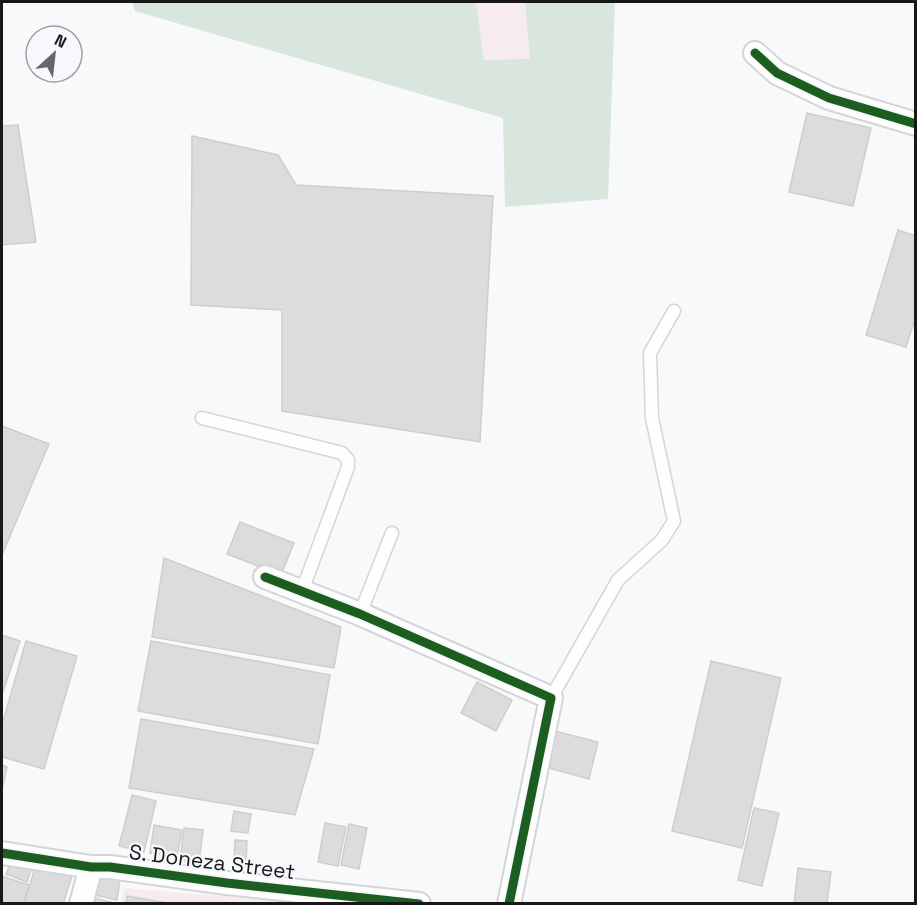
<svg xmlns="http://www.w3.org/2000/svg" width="917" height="905" font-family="'Space Grotesk',sans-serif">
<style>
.industrial{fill:#f6ecef}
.green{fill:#d8e6dd}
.building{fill:#dcdcdd;stroke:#cecece;stroke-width:1.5}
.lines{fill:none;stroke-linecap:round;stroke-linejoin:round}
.lane-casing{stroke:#d4d5d6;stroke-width:15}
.street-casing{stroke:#d4d5d6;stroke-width:26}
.lane{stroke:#fefefe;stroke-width:12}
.street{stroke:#fefefe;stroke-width:22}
.cycleway-casing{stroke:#f7f8fc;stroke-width:13}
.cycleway{stroke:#1b5e20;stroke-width:9}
.labels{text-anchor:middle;stroke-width:4.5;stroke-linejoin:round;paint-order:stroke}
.street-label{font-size:21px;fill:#181819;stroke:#f7f8fc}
</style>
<rect width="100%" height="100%" fill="#f8f9fb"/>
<g class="industrial">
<polygon points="476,2 525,2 530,60 484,60"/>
<polygon points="124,888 308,903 121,904"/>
</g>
<polygon class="green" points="132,2 476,2 484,60 530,59 525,2 615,2 608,199 505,207 503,118 135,11"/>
<g class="building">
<polygon points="807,113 871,128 853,206 789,192"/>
<polygon points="18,125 36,242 2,245 2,126"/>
<polygon points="192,136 278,155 296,185 493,196 480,442 282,411 282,310 191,305"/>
<polygon points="898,230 916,236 916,316 906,347 866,335"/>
<polygon points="2,426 49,444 2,555"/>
<polygon points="240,522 294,543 281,575 227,554"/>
<polygon points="164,558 341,627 334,668 152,637"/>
<polygon points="2,635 20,641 2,695"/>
<polygon points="26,641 77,656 44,769 2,757 2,725"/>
<polygon points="151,641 330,675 318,744 138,711"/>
<polygon points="711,661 781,678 742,848 672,831"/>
<polygon points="477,682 512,700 496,731 461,713"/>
<polygon points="141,719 314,749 295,815 129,788"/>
<polygon points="555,731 598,742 589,779 545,767"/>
<polygon points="2,765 7,767 2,790"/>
<polygon points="132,795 156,801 144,852 119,846"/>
<polygon points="754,808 779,813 762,886 738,880"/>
<polygon points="234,811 251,814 248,833 231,831"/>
<polygon points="325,823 346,827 338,866 318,862"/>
<polygon points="349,824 367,828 359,869 341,865"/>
<polygon points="154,825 182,830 177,857 150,853"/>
<polygon points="184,828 203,830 199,863 180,860"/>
<polygon points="235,840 247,841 246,863 234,862"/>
<polygon points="13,858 34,861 27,882 6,874"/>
<polygon points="37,861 73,873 63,904 24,904"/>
<polygon points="798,868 831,872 827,904 794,904"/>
<polygon points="93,875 120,880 117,900 90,894"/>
<polygon points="2,876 29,885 23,904 2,904"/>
<polygon points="127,896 173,904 126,904"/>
<polygon points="90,897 115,903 115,904 89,904"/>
</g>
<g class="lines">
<g class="lane-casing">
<g id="lane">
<polyline points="202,418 342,453 348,460 348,467 302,591"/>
<polyline points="360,614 392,533"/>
<polyline points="551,698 618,580 662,540 674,521 652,418 650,353 674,311"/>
</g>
</g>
<g class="street-casing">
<g id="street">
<polyline points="755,53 777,73 829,98 916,124"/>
<polyline points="265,577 360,614 551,698 509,904"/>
<polyline points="2,853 91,867 110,867 227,883 419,904"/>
<polyline points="81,904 91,867"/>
</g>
</g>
<use href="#lane" class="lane"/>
<use href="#street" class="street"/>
<g class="cycleway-casing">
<g id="cycleway">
<polyline points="755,53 777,73 829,98 916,124"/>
<polyline points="265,577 360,614 551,698 509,904"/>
<polyline points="2,853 91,867 110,867 227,883 419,904"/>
</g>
</g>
<use href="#cycleway" class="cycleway"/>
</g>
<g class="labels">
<g class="street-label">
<text transform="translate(212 862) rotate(7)" y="7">S. Doneza Street</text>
</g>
</g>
<rect width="917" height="905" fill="none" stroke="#181819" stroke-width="6"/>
<g transform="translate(54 54) rotate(27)"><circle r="28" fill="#f7f8fc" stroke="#9e9ea1" stroke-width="1.5"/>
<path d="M0-4.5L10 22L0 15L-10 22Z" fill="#666768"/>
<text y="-9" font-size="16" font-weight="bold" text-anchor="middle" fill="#181819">N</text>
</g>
</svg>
